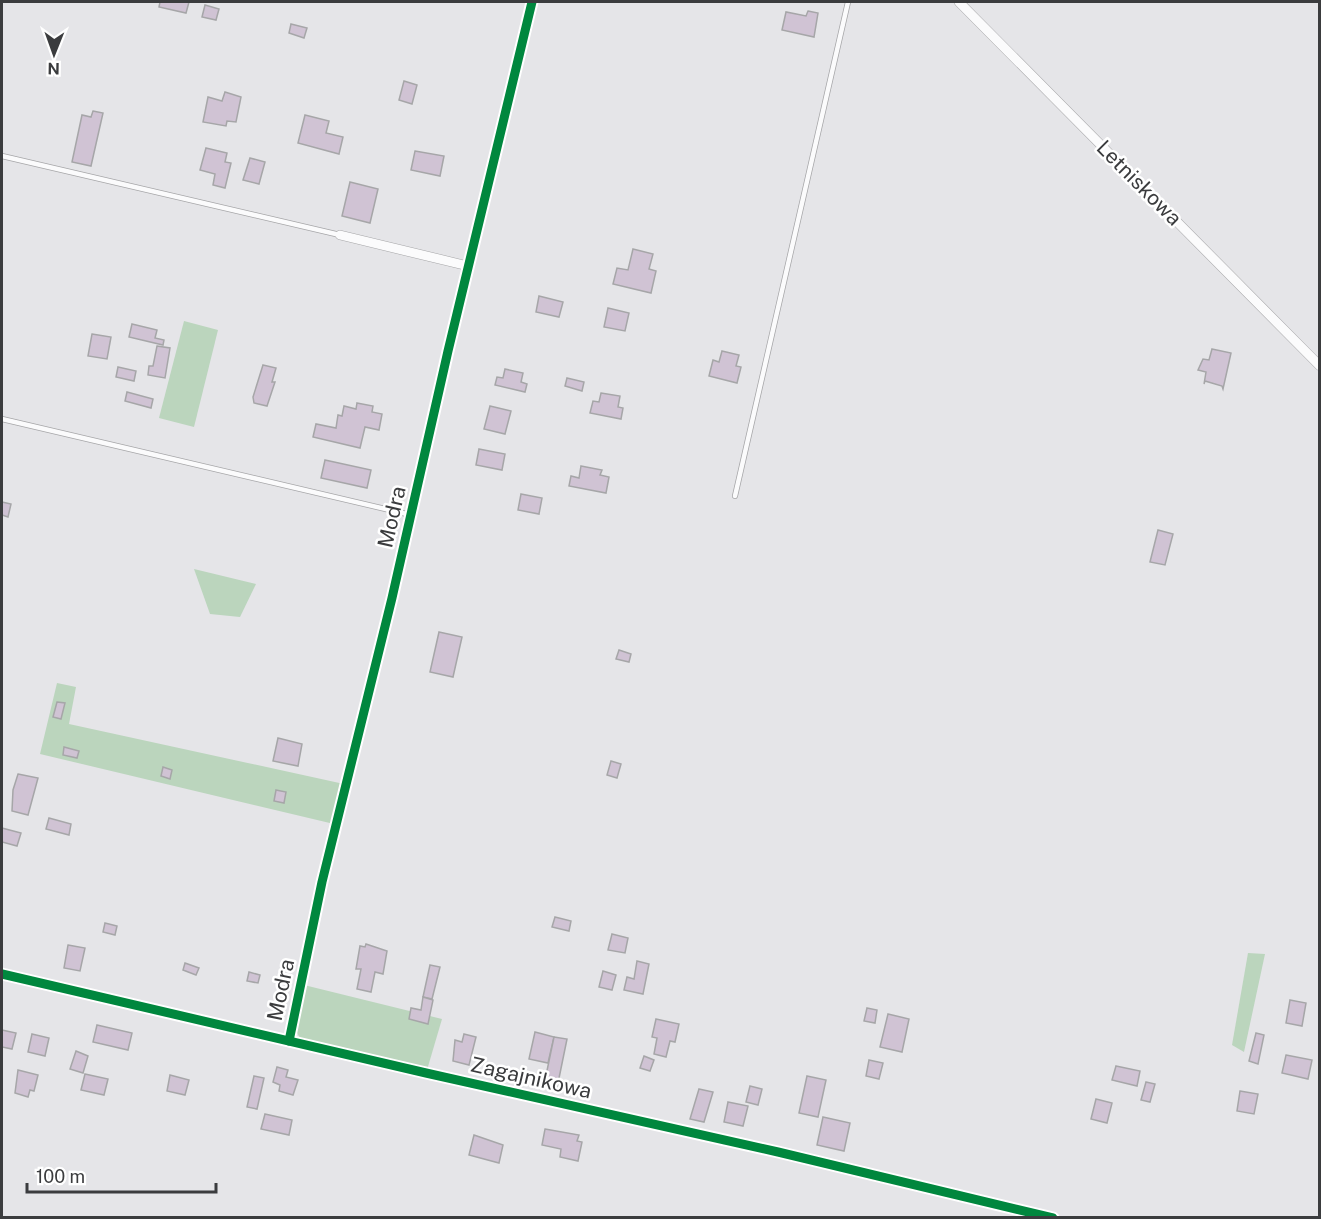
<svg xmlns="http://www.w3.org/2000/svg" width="1321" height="1219" font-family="'Public Sans',sans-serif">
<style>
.green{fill:#bbd5bd}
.building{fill:#d0c3d4;stroke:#a6a6a8;stroke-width:1.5}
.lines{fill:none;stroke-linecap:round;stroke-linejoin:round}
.service-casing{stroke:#a6a6a8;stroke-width:6}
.minor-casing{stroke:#a6a6a8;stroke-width:10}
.service{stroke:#fbfbfc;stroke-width:4.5}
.minor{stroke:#fbfbfc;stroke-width:9}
.cycleway-casing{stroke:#fff;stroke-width:13}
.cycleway{stroke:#00873e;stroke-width:9}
.labels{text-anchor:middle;stroke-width:5;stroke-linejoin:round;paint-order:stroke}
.street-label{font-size:21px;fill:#3b3c3e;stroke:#fff}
</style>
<rect width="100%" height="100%" fill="#e5e5e8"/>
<g class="green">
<polygon points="184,321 218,330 194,427 159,418"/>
<polygon points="194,569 256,584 240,617 210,614"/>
<polygon points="57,683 76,687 69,724 344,784 334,824 40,754"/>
<polygon points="1248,953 1265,954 1244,1052 1232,1045"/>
<polygon points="304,985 442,1019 427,1070 301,1040 296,1031"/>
</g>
<g class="building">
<polygon points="160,2 189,2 186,13 159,7"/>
<polygon points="205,5 219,9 216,20 202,17"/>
<polygon points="808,11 818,13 814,37 782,30 786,12 806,16"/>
<polygon points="291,24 307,28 304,38 289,33"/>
<polygon points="404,81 417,85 412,104 399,100"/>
<polygon points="225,92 241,97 236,122 227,121 226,126 203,122 208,97 222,101"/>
<polygon points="93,111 103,113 91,166 72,162 82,115 91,117"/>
<polygon points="305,115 329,121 326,133 343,137 339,154 298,143"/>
<polygon points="206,148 227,153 225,162 231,163 225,188 213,185 215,174 200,170"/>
<polygon points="415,151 444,156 440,176 411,170"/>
<polygon points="250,158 265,162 259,184 243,180"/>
<polygon points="350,182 378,189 370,223 342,216"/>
<polygon points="633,249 653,254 649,269 656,271 651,293 613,284 617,268 628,270"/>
<polygon points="539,296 563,302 559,317 536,312"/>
<polygon points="608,308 629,313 625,331 604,327"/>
<polygon points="132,324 157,330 155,338 164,340 163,345 129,337"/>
<polygon points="92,334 111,337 107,359 88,356"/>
<polygon points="157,346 170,348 165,378 148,375 149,366 153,366"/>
<polygon points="1212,349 1231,353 1223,389 1222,386 1205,381 1204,384 1206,372 1198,370 1203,359 1209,360"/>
<polygon points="722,351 739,355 736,366 741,367 737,383 709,376 713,360 719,362"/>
<polygon points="263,365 276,368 272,382 275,382 267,406 254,403 253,397"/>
<polygon points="118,367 136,371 134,381 116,377"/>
<polygon points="505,369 523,373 521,382 527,384 525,392 495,385 497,377 503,378"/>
<polygon points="567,378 584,382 582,391 565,386"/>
<polygon points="127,392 153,399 151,408 125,401"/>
<polygon points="601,393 620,396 618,407 623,408 621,419 590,413 593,401 599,402"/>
<polygon points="357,403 373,406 372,412 382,414 379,430 365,427 360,448 313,437 316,424 336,428 338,415 342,416 344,406 356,409"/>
<polygon points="490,406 511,411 505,434 484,429"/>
<polygon points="479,449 505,454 502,470 476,465"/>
<polygon points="325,460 371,470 367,488 321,478"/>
<polygon points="581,466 602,470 600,475 609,477 606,493 569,486 571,476 579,478"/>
<polygon points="521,494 542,498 539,514 518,510"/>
<polygon points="2,502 11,504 8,517 2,515"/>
<polygon points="1158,530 1173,534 1165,565 1150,562"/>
<polygon points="439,632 462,637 453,677 430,672"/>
<polygon points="619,650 631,654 629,662 616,659"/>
<polygon points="57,702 65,703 61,719 53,717"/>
<polygon points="278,738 302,744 298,766 273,761"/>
<polygon points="64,747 79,751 77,758 63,755"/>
<polygon points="611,761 621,764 617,778 607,775"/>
<polygon points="163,767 172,770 170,779 161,776"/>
<polygon points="18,774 38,778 28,815 12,811 13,790"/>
<polygon points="276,790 286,792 284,803 274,801"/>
<polygon points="49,818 71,824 69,835 46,829"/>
<polygon points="2,828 21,833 17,846 2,842"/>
<polygon points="555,917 571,921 569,931 552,927"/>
<polygon points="105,923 117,926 115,935 103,932"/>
<polygon points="612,934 628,938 625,953 608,950"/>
<polygon points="366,944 387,951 383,974 375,972 371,992 357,989 361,969 356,969 360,946 365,947"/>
<polygon points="68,945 85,948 80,971 64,968"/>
<polygon points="637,961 649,964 643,994 624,990 627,977 634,979"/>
<polygon points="185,963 199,968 196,975 183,970"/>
<polygon points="430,965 440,967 432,999 423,997"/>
<polygon points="603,971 616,975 612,990 599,987"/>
<polygon points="249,972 260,975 258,983 247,981"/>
<polygon points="423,997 433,1000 428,1024 409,1019 411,1008 421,1010"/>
<polygon points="1290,1000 1306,1003 1302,1026 1286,1023"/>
<polygon points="867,1008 877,1010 875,1023 864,1021"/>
<polygon points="888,1014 909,1019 902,1052 880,1047"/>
<polygon points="656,1019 679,1024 675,1042 670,1041 666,1057 654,1054 657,1038 652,1037"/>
<polygon points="97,1025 132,1033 128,1050 93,1042"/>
<polygon points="2,1030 16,1033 12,1049 2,1047"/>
<polygon points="535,1032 554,1037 548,1063 529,1059"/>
<polygon points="1256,1033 1264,1035 1258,1064 1249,1061"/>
<polygon points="32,1034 49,1038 45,1056 28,1052"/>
<polygon points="464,1034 476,1037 469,1065 453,1061 455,1040 462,1042"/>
<polygon points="554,1037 567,1039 557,1088 544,1085"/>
<polygon points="76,1051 88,1056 83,1073 70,1069"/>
<polygon points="1286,1055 1312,1060 1308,1079 1282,1073"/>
<polygon points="644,1056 654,1060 650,1071 640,1068"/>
<polygon points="869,1060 883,1063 879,1079 866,1076"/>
<polygon points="1116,1066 1140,1071 1137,1086 1112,1080"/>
<polygon points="277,1067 288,1070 286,1077 298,1080 293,1095 279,1091 280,1085 273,1082"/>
<polygon points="18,1070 38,1075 34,1091 30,1090 28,1097 15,1093"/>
<polygon points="85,1074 108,1079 104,1095 81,1090"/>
<polygon points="170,1075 189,1080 185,1095 167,1091"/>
<polygon points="254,1076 264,1078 257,1109 247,1107"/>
<polygon points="807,1076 826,1080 818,1117 799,1113"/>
<polygon points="1146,1082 1155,1084 1150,1102 1141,1100"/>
<polygon points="750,1086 762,1089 758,1105 746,1102"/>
<polygon points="699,1089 713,1092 704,1122 690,1119"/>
<polygon points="1240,1091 1258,1094 1254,1114 1237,1111"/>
<polygon points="1096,1099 1112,1103 1107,1123 1091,1119"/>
<polygon points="728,1102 748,1106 743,1126 724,1122"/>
<polygon points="265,1114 292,1120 289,1135 261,1129"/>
<polygon points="823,1117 850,1123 844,1151 817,1145"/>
<polygon points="545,1129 579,1135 577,1141 582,1142 578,1161 560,1157 561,1149 542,1145"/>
<polygon points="474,1135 503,1145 499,1163 469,1155"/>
</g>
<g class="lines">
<g class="service-casing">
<g id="service">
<polyline points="2,156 340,235"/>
<polyline points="2,419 411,515"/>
<polyline points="735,496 848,2"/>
</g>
</g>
<g class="minor-casing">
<g id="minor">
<polyline points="959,2 1320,366"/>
<polyline points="340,235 468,266"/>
<polyline points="2,974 426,1073 778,1152 1053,1218"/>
<polyline points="289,1041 322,882 392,598 448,351 532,2"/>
</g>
</g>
<use href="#service" class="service"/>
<use href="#minor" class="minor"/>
<g class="cycleway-casing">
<g id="cycleway">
<polyline points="2,974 426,1073 778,1152 1053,1218"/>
<polyline points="289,1041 322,882 392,598 448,351 532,2"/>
</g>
</g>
<use href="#cycleway" class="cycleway"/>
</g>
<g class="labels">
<g class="street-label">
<text transform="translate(1139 183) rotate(45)" y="7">Letniskowa</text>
<text transform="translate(392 517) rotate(-77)" y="7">Modra</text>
<text transform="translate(281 990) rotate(-78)" y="7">Modra</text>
<text transform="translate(531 1078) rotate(13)" y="7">Zagajnikowa</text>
</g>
</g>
<rect width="1321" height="1219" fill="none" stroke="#3b3c3e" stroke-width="6"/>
<g transform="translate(54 54) rotate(181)" stroke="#ffffff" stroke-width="4.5" paint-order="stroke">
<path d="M0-4.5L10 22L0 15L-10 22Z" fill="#3b3c3e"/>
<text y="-9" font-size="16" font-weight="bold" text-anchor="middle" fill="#3b3c3e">N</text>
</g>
<path d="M27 1183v9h189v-9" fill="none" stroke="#3b3c3e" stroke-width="3"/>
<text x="36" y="1183" font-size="18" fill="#3b3c3e" stroke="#ffffff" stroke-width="4.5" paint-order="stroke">100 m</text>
</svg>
